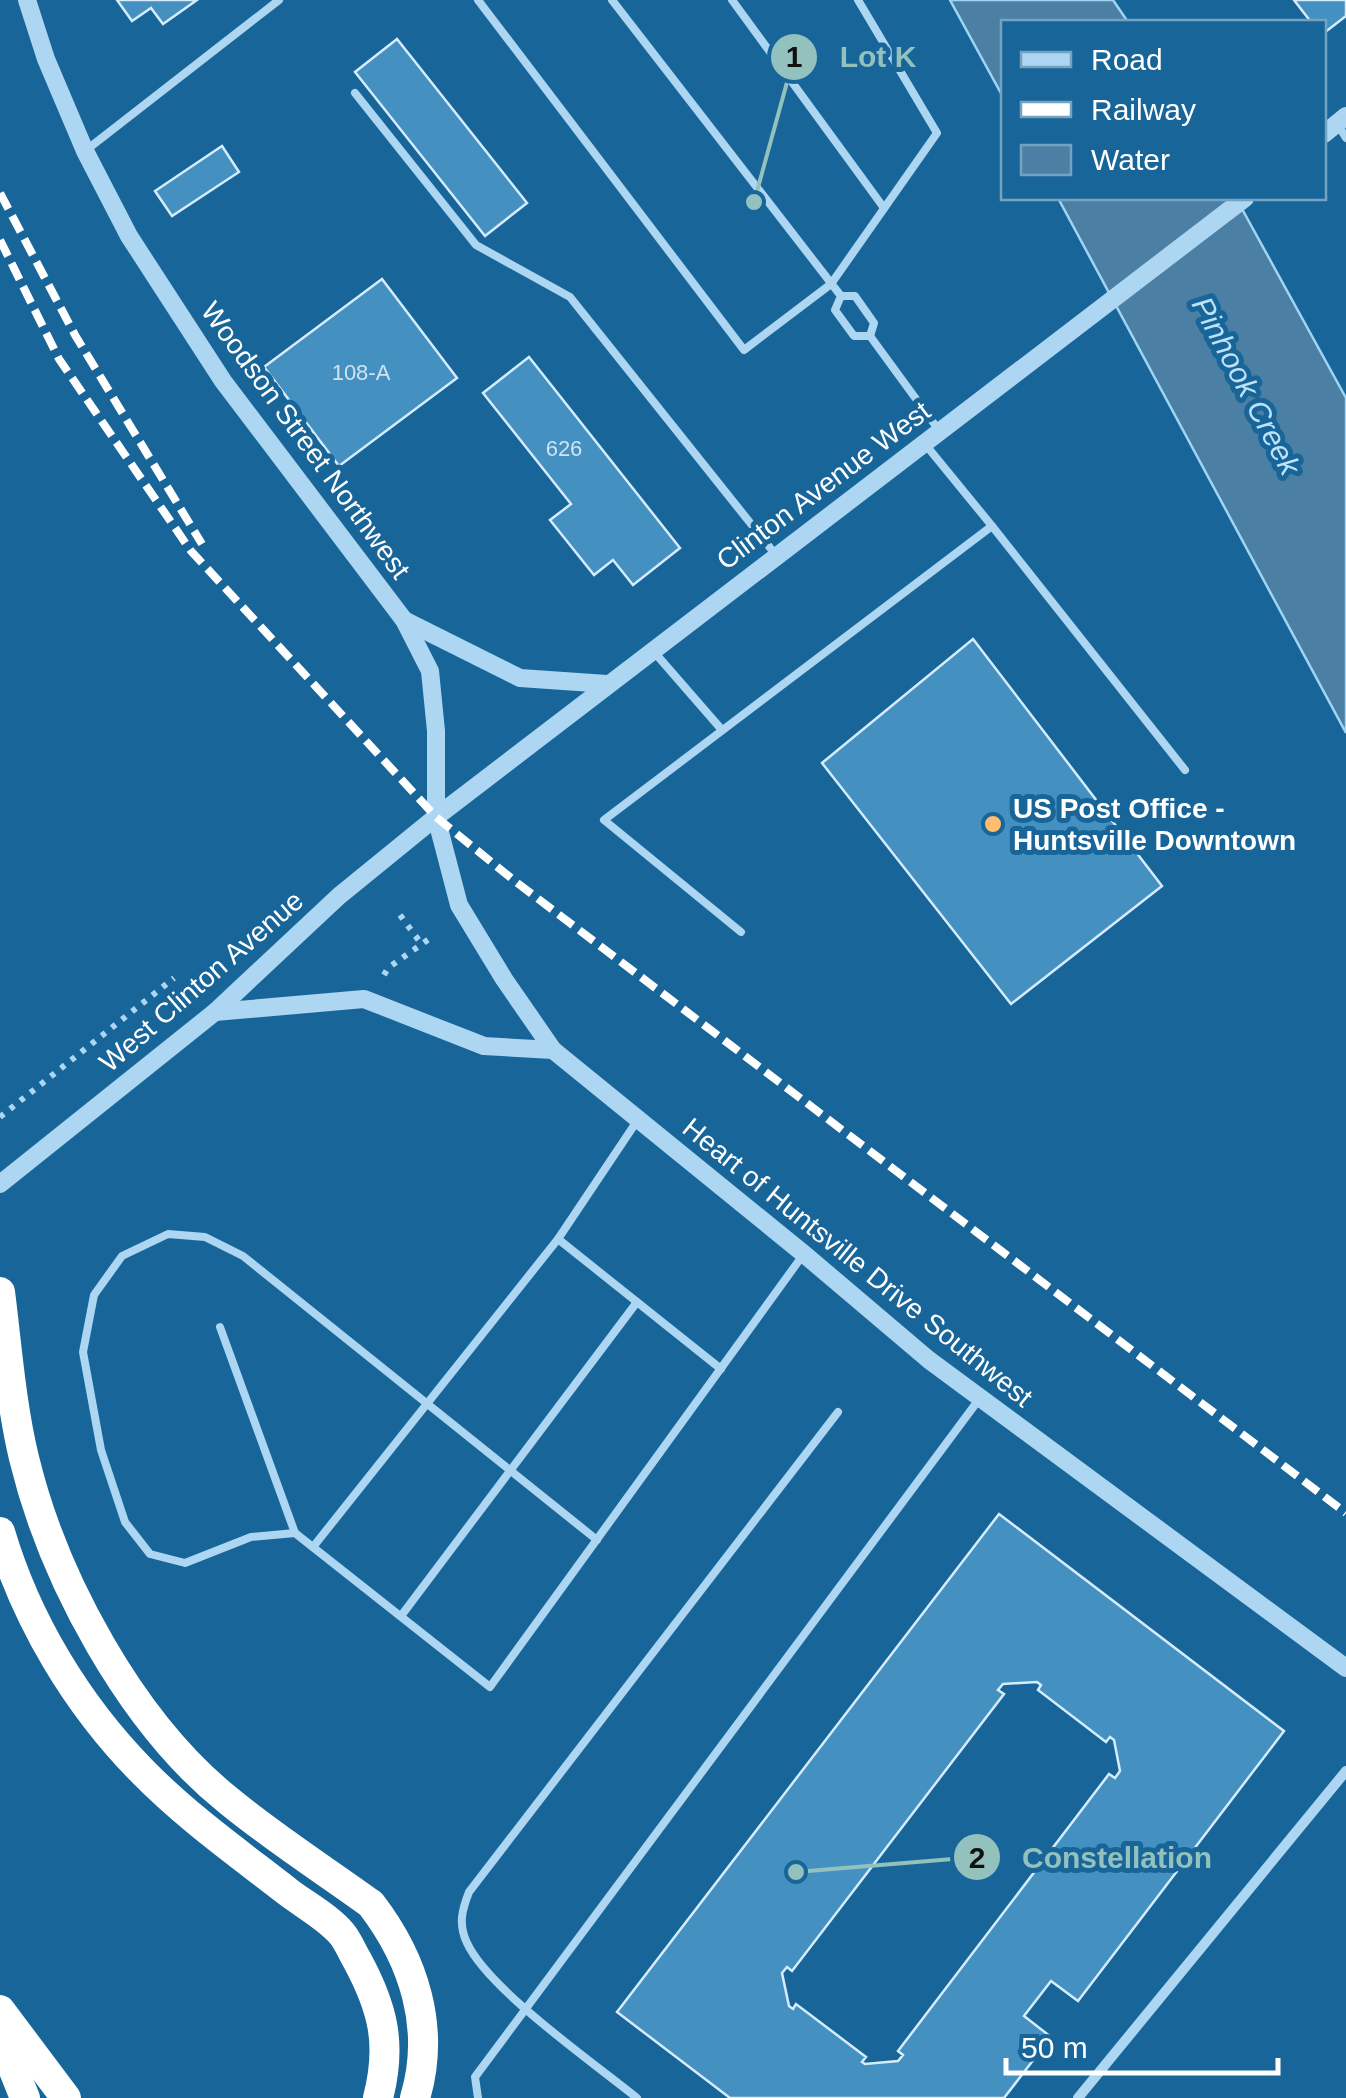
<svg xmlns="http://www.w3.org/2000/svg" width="1346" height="2098" font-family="Helvetica,sans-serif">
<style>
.water{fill:#4b80a4;stroke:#9fd4f4;stroke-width:2.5}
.building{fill:#4490c1;stroke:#d4ecfc;stroke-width:2.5;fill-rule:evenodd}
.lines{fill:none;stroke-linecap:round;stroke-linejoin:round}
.path{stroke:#acd6f1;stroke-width:6;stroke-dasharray:5 8;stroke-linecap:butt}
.service{stroke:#acd6f1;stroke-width:8}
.minor{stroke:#acd6f1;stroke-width:10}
.tertiary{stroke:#acd6f1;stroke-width:18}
.motorway{stroke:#fff;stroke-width:30}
.rail{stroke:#fff;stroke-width:8;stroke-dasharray:18 8;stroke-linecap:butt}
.poi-dot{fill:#ffbd6d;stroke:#186599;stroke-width:4}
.labels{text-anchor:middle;stroke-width:10;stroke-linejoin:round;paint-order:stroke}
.number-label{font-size:22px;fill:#d0e3f0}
.street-label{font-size:28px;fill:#fff;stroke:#186599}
.poi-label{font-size:28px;font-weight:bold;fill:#fff;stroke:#186599;text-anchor:start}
.water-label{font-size:30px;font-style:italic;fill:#bce2f8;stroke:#186599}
.leader{fill:none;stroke:#93c1be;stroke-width:4}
.callout-dot{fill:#93c1be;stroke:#186599;stroke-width:4}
.mark-label{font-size:30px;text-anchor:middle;font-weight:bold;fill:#111}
.callout-label{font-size:30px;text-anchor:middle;font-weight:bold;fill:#93c1be;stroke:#186599;stroke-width:10;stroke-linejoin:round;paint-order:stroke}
</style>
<rect width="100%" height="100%" fill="#186599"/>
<g class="water">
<polygon points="950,0 1113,0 1128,22 1004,22 1003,97"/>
<polygon points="1058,198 1236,198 1346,398 1346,733"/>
</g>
<g class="building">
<polygon points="117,0 197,0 163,24 151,8 132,21"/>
<polygon points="1294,0 1346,0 1346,16 1324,33 1324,22 1311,22"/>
<polygon points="397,39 527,203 485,236 355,72"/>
<polygon points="222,146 239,172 172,216 155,191"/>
<polygon points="382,279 457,378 339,466 264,367"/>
<polygon points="529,357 680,548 633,585 613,560 594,575 550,520 571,504 483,393"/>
<polygon points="973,639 1162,886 1011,1004 822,763"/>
<path d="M999,1514L1284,1731L1078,2001L1051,1981L1024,2016L1051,2037L1004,2098H730L617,2012ZM1037,1682L1041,1685L1038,1690L1106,1742L1110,1737L1114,1740L1120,1771L1115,1778L1109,1774L898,2051L903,2055L898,2061L865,2064L862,2062L866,2057L796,2004L793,2009L789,2006L782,1973L787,1967L792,1971L1004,1694L998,1690L1003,1684Z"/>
</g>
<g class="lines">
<g class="path">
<polyline points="400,915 420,942"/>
<polyline points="384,975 388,968 429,939"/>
<polyline points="0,1117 174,978"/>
</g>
<g class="service">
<polyline points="478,0 744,350 831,284 937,133 858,0"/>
<polyline points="612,0 841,296 855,296 874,323 870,336 854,336 835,310 841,296"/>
<polyline points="732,0 884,208"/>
<polyline points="355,93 476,245 570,297 775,554"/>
<polyline points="1337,123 1346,138"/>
<polyline points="85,151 279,0"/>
<polyline points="870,336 938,429"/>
<polyline points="925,444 992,526"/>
<polyline points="655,653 722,730"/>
<polyline points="741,932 604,820 992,526 1185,770"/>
<polyline points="558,1239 721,1369"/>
<polyline points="220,1327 295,1533 490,1687 803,1255"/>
<polyline points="295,1533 251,1537 185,1563 150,1554 125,1522 101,1450 83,1352 94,1295 122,1256 168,1234 205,1237 243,1256 597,1540"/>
<polyline points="313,1547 558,1239 637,1121"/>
<polyline points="401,1616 637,1302"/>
<polyline points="478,2098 475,2077 980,1398"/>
<path d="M637,2098C594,2063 489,1990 467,1943C458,1924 462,1910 469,1892L838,1412"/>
</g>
<polyline class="minor" points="1078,2098 1346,1771"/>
<g class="tertiary">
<polyline points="27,0 46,59 85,151 129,236 223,381 404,620 430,671 436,731 436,817 459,905 504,979 553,1050 804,1254 929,1360 1346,1668"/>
<polyline points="1324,134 1346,116"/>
<polyline points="404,620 520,678 607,684"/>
<polyline points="215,1012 364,999 484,1046 553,1050"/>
<polyline points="0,1184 215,1012 339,896 436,817 1245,198"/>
</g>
<g class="motorway">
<path d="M0,1292C7,1347 11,1404 24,1458C53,1578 131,1723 229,1801C274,1838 324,1870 371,1904C414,1960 436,2028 415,2098"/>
<path d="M0,1532C26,1620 77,1705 142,1771C187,1817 238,1853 288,1892C305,1905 329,1918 342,1934C348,1941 352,1952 357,1960C383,2008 392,2044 378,2098"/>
<polyline points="0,2010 66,2098"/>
<polyline points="0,2036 25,2098"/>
</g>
<g class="rail">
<polyline points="0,193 75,335 202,544"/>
<polyline points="0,240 59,359 191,551 436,817 516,882 1346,1513"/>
</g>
</g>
<circle class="poi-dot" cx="993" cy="824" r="10"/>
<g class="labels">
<g class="number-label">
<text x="361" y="380">108-A</text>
<text x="564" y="456">626</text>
</g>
<g class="street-label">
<text transform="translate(306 440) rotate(54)" y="10">Woodson Street Northwest</text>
<text transform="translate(823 485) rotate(-37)" y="10">Clinton Avenue West</text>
<text transform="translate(201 981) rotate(-41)" y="10">West Clinton Avenue</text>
<text transform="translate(858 1262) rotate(39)" y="10">Heart of Huntsville Drive Southwest</text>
</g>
<g class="poi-label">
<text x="1013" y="818">US Post Office -<tspan x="1013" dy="32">Huntsville Downtown</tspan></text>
</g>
<g class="water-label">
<text transform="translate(1246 386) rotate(62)" y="10">Pinhook Creek</text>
</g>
</g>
<path class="leader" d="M754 202L794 57M796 1872L977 1857"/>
<g class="callout-dot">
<circle cx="754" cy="202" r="10"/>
<circle cx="796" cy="1872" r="10"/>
<circle cx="794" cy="57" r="25"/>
<circle cx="977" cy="1857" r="25"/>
</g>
<g class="mark-label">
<text x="794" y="67">1</text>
<text x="977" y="1868">2</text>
</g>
<g class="callout-label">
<text x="878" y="67">Lot K</text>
<text x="1117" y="1868">Constellation</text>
</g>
<rect x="1001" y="20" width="325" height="180" fill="#186599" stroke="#74a3c2" stroke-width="2.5"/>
<rect x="1021" y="52" width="50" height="15" fill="#acd6f1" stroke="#74a3c2" stroke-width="2.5"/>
<text x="1091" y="70" font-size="30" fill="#ffffff">Road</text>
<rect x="1021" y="102" width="50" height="15" fill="#ffffff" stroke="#74a3c2" stroke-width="2.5"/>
<text x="1091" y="120" font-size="30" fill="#ffffff">Railway</text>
<rect x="1021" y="145" width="50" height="30" fill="#4b80a4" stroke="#74a3c2" stroke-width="2.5"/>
<text x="1091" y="170" font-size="30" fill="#ffffff">Water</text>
<path d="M1006 2058v15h272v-15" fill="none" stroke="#ffffff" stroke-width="5"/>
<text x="1021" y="2058" font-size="30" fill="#ffffff" stroke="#186599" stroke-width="8" paint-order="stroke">50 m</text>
</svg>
